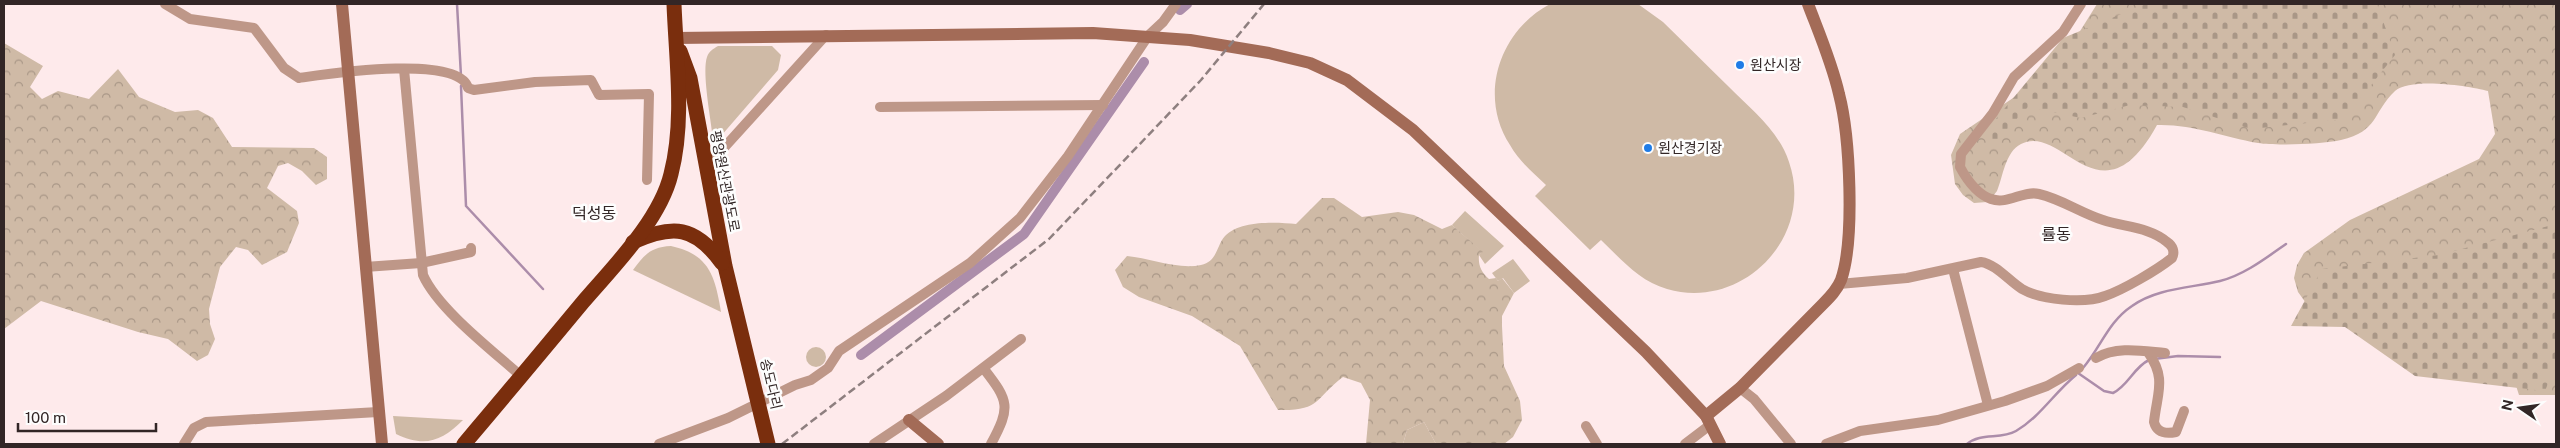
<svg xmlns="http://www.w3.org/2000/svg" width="2560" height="448" font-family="'Public Sans','Noto Sans KR',sans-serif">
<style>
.green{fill:#cfbaa6}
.forest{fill:url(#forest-crowns)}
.cemetery{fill:url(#cemetery-stones)}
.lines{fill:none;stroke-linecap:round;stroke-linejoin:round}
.stream{stroke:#ac8daa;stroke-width:2.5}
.canal{stroke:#ac8daa;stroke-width:10}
.street{stroke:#be9788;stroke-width:10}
.secondary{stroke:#a36b57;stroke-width:12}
.highway{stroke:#7a2e0d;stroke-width:15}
.rail{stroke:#8e7f7f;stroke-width:2.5;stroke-dasharray:8 4;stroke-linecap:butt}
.poi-dot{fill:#207ce6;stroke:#fdfdfd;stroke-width:2}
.labels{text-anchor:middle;stroke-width:5;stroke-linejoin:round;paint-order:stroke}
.poi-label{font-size:14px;fill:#322626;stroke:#fdfdfd;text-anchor:start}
.street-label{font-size:14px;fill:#322626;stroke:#fdfdfd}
.quarter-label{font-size:16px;fill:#322626;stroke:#fdfdfd}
</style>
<defs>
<pattern id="forest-crowns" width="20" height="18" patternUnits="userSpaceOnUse" patternTransform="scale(1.25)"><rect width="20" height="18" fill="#cfbaa6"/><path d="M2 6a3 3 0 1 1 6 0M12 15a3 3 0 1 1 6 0" fill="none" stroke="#a99787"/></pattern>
<pattern id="cemetery-stones" width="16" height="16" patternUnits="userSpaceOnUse" patternTransform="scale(1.25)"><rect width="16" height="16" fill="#cfbaa6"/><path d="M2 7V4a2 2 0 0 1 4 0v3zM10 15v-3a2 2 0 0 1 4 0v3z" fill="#a99787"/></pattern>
</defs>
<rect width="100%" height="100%" fill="#feeaeb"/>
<g class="green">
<path d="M1550,4H1638L1663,22C1685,43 1706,65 1728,86C1751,109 1779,131 1789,162C1815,237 1742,311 1667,289C1639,281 1621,259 1601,240L1590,250L1535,196L1546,185C1533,173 1519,161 1510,145C1478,96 1499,31 1550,4Z"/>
<path d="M718,46H772L781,55L778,70L721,136L712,132C710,114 702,72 707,57C709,51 713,49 718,46Z"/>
<polygon points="1465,211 1504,246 1485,264 1479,255 1482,252 1452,225"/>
<path d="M671,246C709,254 715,276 721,312L633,270C645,254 651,247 671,246Z"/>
<polygon points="1513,259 1530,281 1514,293 1503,278 1498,281 1492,273"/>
<circle cx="816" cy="357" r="10"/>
<path d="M393,416L463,420C442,441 425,448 396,434Z"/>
<polygon points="1424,422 1436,444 1403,444 1407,430"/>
</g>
<g class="forest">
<path d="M2097,4H2556V395H2519L2509,364L2306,303L2298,292L2294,278L2297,265L2304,253L2350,220L2479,159L2495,134L2488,91C2469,86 2411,77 2395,91C2372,113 2379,131 2341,140C2323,144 2276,146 2258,143C2223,137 2193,124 2157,125C2101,227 2062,122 2021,144C2005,152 2003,177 1997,191C1994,195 1990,199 1987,202L1974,203L1963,195L1955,184L1951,155L1960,134L2057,68Z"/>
<polygon points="4,43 43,66 30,87 42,99 58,91 89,99 118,69 139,97 175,112 198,110 213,118 232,147 314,148 327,157 327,179 316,185 302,171 288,163 278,166 267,188 297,211 299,223 287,252 262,265 248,250 236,247 220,267 209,309 210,324 215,339 208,355 197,361 168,339 138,332 41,301 4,329"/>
<path d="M1322,198H1334L1362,217L1398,212L1414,215L1442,229L1452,225L1483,252L1479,255C1478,265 1481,272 1489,279L1496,278L1498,281L1502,278L1514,293L1502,316V326L1504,366L1520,401L1522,420L1513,437L1504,444H1436L1424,422L1407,430L1403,444H1366L1370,400L1361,383L1343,377C1314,399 1321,411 1278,410L1240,346L1192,316L1139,297L1123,287L1115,270L1127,256C1150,258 1178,270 1201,265C1218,261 1216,246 1225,236C1240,220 1277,222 1296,224Z"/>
</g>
<g class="cemetery">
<polygon points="2146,4 2377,4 2395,55 2344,119 2251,129 2183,107 2130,105 2081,118 2028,107 1994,143 1981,137 2063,38"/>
<polygon points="2556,224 2556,363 2545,391 2415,376 2345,327 2291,326 2322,269 2439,255"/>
</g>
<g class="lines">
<g class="stream">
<polyline points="457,4 461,76"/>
<polyline points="461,86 466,206 543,289"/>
<polyline points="2154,359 2178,356 2220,357"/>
<path d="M2083,368C2101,347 2108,322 2132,306C2157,288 2191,288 2220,281C2244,275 2266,258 2286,244"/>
<path d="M2078,373L2104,391L2113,393C2128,386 2134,367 2149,360"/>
<path d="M1967,444C1981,432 2000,440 2016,431C2040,417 2054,393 2076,375"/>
</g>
<g class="canal">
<polyline points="1180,10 1187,4"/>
<polyline points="861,355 1024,234 1144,62"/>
</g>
<g class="street">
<path d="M165,4L190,19L254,28L284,68L299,78C328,74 459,54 468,88L474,90L535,82L591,80L599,95L649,94L647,180"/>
<path d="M404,69L423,275C438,309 493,351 521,376"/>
<polyline points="880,107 1103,105"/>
<polyline points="704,163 721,151 826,35"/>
<polyline points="365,267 421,263 471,252 471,248"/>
<polyline points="1953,269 1988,405"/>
<path d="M1839,284L1907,278L1981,262C1996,264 2009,281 2022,289C2041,300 2084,304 2105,296C2123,290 2157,270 2172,258C2175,252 2173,246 2167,242C2150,227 2123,227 2103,220C2081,213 2061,199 2039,194C2023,190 2008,205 1991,199C1977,194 1967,180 1960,167L1961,154L1993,113L2014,77L2063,32L2081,4"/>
<path d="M2148,352C2167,379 2157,393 2154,422C2157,433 2166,434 2176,432L2184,411"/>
<path d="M2096,358C2117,346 2142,351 2165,353"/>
<path d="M984,369C1009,401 1011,407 991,444"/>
<polyline points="1740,388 1754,399 1791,444"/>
<polyline points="1586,426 1597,444"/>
<polyline points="184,444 194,428 206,422 378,412"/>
<polyline points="659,444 728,418 795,385 811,380 828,368 839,351 970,263 1020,218 1068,156 1148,36 1163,22 1176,4"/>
<polyline points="874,444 946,396 1021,339"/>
<polyline points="1685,444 1710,425"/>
<polyline points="1826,444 1860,431 1938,420 2005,401 2047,386 2079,368"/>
</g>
<g class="secondary">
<polyline points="342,4 382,444"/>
<polyline points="675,38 1093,33 1190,40 1269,53 1310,63 1347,80 1413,130 1646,352 1706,416 1720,444"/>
<path d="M1706,416L1740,388L1823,304C1830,297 1837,290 1841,280C1855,240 1850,136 1839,94C1832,63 1819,33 1808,4"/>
<polyline points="909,420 938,444"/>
</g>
<g class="highway">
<polyline points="680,51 690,78 725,266 768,444"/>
<path d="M633,242C673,224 695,226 722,263"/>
<path d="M464,444C504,397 544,349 583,302C614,266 660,220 671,174C685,120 676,59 674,4"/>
</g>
<polyline class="rail" points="782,444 1049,239 1201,80 1264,4"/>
</g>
<g class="poi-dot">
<circle cx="1740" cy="65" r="5"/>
<circle cx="1648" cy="148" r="5"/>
</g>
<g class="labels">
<g class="poi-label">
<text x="1750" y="70">원산시장</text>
<text x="1658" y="153">원산경기장</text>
</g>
<g class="street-label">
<text transform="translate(725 181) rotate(79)" y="5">평양원산관광도로</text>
<text transform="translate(771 384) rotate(77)" y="5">송도다리</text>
</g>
<g class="quarter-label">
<text x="594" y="219">덕성동</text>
<text x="2056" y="240">률동</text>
</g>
</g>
<rect width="2560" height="448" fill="none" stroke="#322626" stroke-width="10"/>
<g transform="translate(2520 408) rotate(283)" stroke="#fdfdfd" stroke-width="4" paint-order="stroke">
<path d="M0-4L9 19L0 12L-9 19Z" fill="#322626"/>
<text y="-8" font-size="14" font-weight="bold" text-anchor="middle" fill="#322626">N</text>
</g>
<path d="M18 423v8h138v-8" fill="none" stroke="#322626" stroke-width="2.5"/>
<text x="25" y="423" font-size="15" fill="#322626" stroke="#fdfdfd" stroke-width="4" paint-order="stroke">100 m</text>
</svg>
